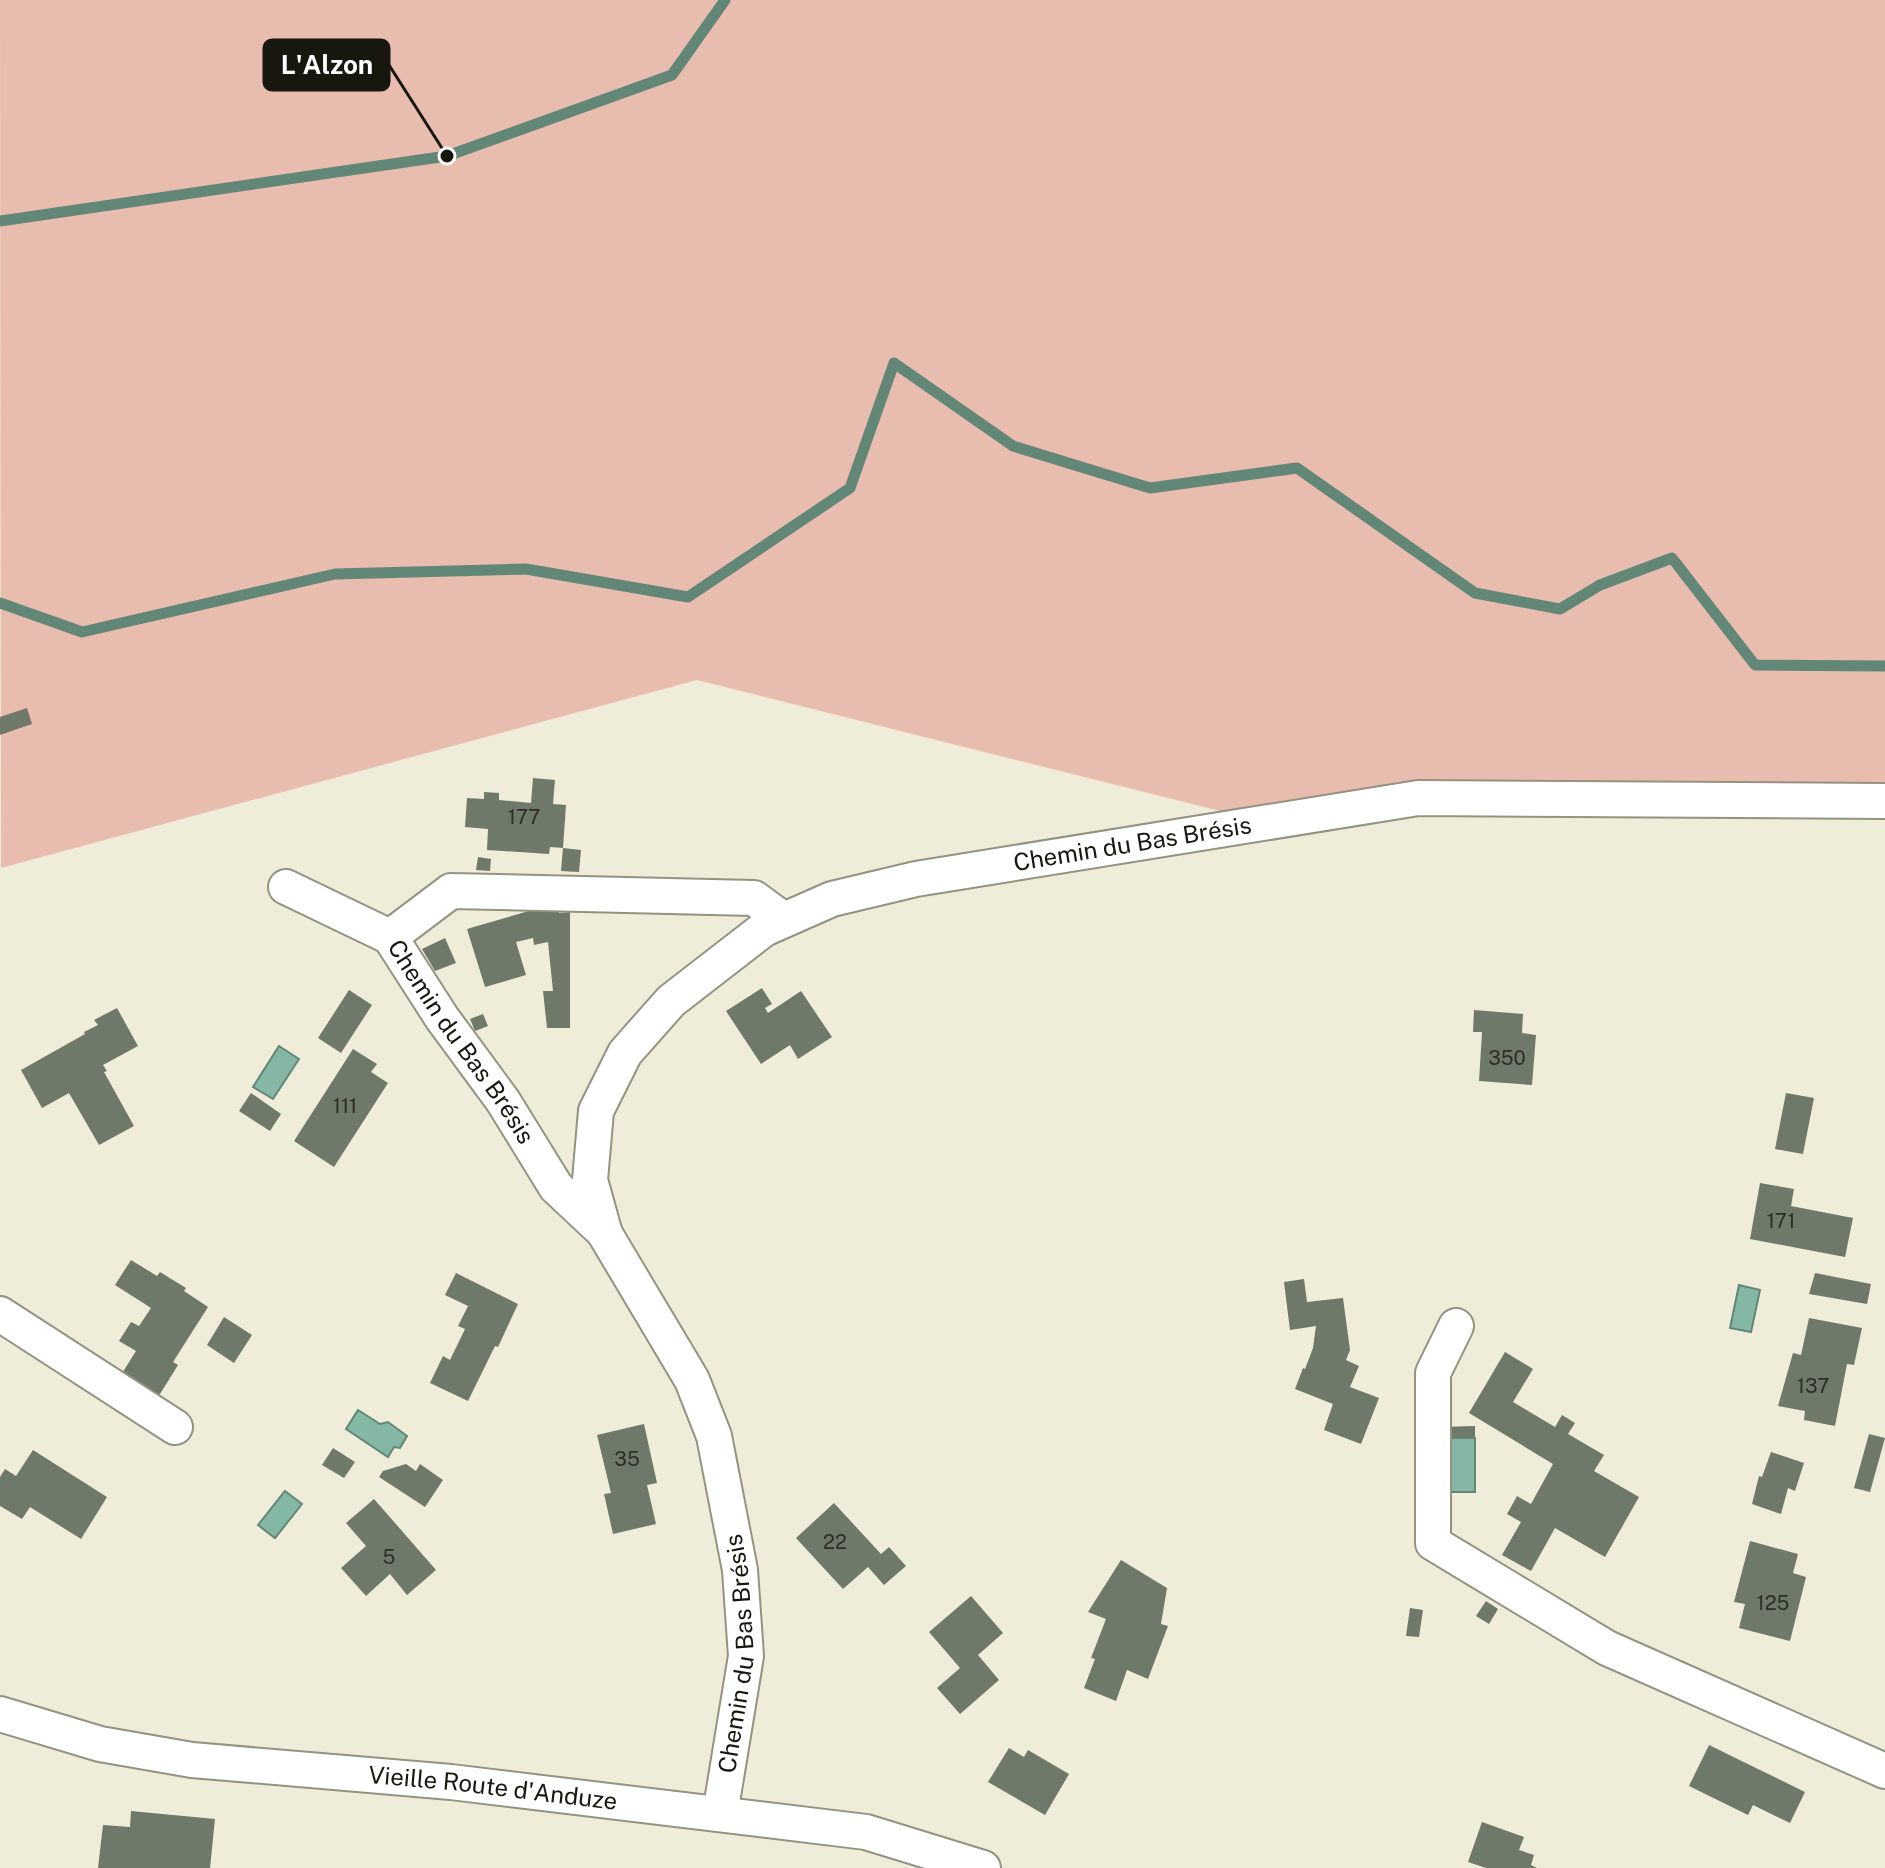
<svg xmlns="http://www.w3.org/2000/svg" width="1885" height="1868" font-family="'Public Sans',sans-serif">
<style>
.green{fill:#e9bcb0}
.water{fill:#84b7a4;stroke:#638777;stroke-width:2}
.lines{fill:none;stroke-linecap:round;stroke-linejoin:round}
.stream{stroke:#638777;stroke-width:11}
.building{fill:#6e796a}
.minor-casing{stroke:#949280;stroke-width:38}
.minor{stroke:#fff;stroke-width:34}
.labels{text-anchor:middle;stroke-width:6;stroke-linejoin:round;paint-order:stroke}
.number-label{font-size:20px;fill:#2d2f26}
.street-label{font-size:24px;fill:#17160f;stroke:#fff}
.leader{fill:none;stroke:#17160f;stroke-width:3}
.callout-dot{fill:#17160f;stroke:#fff;stroke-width:3}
.callout{fill:#17160f;stroke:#17160f;stroke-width:3}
.callout-label{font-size:26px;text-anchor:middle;font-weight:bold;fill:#fff}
</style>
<rect width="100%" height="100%" fill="#efedd9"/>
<polygon class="green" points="0,0 1885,0 1885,797 1232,814 697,680 1,868"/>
<g class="water">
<polygon points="279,1046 299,1059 273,1099 253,1087"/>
<polygon points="1739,1285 1760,1290 1751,1332 1730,1328"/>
<polygon points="358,1410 380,1424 388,1422 407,1436 400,1448 394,1447 388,1457 346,1429"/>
<polygon points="1448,1438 1475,1438 1475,1492 1449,1492"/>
<polygon points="285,1491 302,1504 275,1538 258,1525"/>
</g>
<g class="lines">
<g class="stream">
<polyline points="0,221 447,156 672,75 725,0"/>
<polyline points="0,603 82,632 335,574 526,569 688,597 850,488 894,363 1013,446 1150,488 1297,468 1475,593 1560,609 1600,585 1672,558 1755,665 1885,666"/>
</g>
</g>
<g class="building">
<polygon points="27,708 32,724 0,735 0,717"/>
<polygon points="533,778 555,780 553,804 566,805 563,848 550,847 549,854 487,850 488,829 465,827 467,798 484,799 484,792 499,793 499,800 531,803"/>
<polygon points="563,848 581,850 579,872 561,871"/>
<polygon points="478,857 491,859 490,871 476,870"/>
<polygon points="556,903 559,913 570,912 570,1028 547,1028 543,991 553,991 548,942 534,945 533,938 516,942 526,975 485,987 467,929"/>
<polygon points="445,938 456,963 435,971 422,949"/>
<polygon points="762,988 772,1004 765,1008 768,1013 801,991 832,1037 798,1059 790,1045 761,1064 726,1011"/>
<polygon points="349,990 372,1005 341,1053 318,1038"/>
<polygon points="117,1008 138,1046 103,1065 107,1071 104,1072 134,1126 99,1145 69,1093 42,1108 21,1070 85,1034 84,1032 98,1025 94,1020"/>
<polygon points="1474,1010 1523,1014 1522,1033 1536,1035 1532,1085 1479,1081 1482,1032 1473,1032"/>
<polygon points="483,1014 488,1026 475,1031 470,1019"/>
<polygon points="353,1049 377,1064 371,1072 388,1083 334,1167 294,1141"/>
<polygon points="251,1093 281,1114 270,1131 239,1111"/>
<polygon points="1786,1093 1814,1098 1803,1154 1775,1149"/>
<polygon points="1760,1183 1794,1189 1791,1206 1853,1218 1845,1257 1750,1239"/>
<polygon points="131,1260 157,1276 160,1272 186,1288 184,1291 208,1307 173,1362 178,1365 155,1402 119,1378 136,1351 119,1341 131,1322 139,1326 151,1308 115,1285"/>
<polygon points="456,1273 518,1304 498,1347 495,1346 468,1401 430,1383 443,1356 450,1360 465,1329 458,1326 468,1306 445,1295"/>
<polygon points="1815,1273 1871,1284 1867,1304 1809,1294"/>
<polygon points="1304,1279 1307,1302 1343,1298 1350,1350 1346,1360 1359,1366 1350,1387 1379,1398 1361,1444 1324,1430 1333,1404 1295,1389 1303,1368 1305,1369 1313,1348 1316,1326 1290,1330 1284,1282"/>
<polygon points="224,1317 252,1335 234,1363 207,1345"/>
<polygon points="1809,1318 1862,1328 1854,1365 1847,1364 1835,1426 1804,1420 1805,1411 1778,1406 1793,1353 1801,1355"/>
<polygon points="1505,1352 1533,1369 1513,1402 1555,1427 1562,1415 1575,1423 1568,1434 1604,1455 1594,1471 1639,1497 1605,1557 1555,1528 1531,1571 1502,1555 1521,1522 1507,1514 1517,1496 1531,1504 1553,1464 1469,1413"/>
<polygon points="644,1424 657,1483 647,1485 656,1524 613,1534 604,1494 611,1493 597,1435"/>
<polygon points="1475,1426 1475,1438 1448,1438 1438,1427"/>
<polygon points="1869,1434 1885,1438 1870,1492 1854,1488"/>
<polygon points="333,1448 355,1462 344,1478 322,1465"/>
<polygon points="33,1450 107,1497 81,1539 30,1507 22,1519 0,1506 0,1477 5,1469 16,1476"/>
<polygon points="1771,1452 1804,1463 1795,1491 1788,1488 1781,1514 1752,1504 1759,1476 1762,1477"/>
<polygon points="406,1464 416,1471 420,1464 443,1480 425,1507 379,1477 383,1471"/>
<polygon points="374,1499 436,1570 407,1595 390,1574 366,1596 341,1568 366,1546 346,1523"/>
<polygon points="834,1503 881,1554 889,1547 906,1566 884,1585 868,1567 843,1589 796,1538"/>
<polygon points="1750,1541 1798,1554 1793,1573 1806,1577 1790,1641 1739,1628 1745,1604 1734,1602"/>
<polygon points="1121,1560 1167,1588 1161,1624 1168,1626 1148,1679 1127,1670 1116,1701 1084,1688 1095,1659 1091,1658 1106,1619 1088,1612"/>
<polygon points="971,1596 1003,1633 978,1655 999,1680 960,1714 937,1688 960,1668 929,1632"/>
<polygon points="1486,1601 1498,1609 1489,1624 1476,1616"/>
<polygon points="1410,1608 1423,1610 1419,1637 1406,1636"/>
<polygon points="1709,1745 1805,1792 1790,1823 1753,1805 1748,1815 1689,1786"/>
<polygon points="1009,1748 1024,1757 1028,1750 1069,1774 1045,1815 988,1782"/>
<polygon points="131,1811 215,1819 210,1868 98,1868 103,1825 130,1827"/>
<polygon points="1482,1822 1524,1837 1519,1850 1534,1855 1531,1865 1537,1868 1486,1868 1468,1862"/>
</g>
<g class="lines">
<g class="minor-casing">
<g id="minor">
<path id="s1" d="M286,887L390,937L442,1018L503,1101L556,1187L605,1233"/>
<polyline points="390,937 451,891 754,898 784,920"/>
<polyline points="0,1314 175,1427"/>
<polyline points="1456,1326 1433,1373 1433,1543 1607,1648 1885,1771"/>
<path id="s2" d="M0,1714L100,1744L192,1760L451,1782L866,1832L983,1868"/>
<path id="s3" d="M720,1814L746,1656L740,1570L714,1436L692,1380L605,1234L590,1180L596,1111L625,1053L671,1001L764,929L832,899L916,879L1418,798L1885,801"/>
</g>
</g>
<use href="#minor" class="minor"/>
</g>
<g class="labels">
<g class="number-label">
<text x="524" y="824">177</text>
<text x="1507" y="1065">350</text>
<text x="345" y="1113">111</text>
<text x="1781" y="1228">171</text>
<text x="1813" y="1393">137</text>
<text x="627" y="1466">35</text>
<text x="835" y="1549">22</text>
<text x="389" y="1564">5</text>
<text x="1773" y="1610">125</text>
</g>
<g class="street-label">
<text dy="8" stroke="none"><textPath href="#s3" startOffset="1370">Chemin du Bas Brésis</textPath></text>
<text dy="8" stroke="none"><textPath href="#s1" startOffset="242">Chemin du Bas Brésis</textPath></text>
<text dy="8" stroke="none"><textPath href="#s3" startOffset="162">Chemin du Bas Brésis</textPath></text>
<text dy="8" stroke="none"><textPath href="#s2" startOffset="500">Vieille Route d'Anduze</textPath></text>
</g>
</g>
<path class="leader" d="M447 156L389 65"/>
<circle class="callout-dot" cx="447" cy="156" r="8"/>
<rect class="callout" x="264" y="40" width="125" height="50" rx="8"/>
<g class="callout-label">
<text x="327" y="74">L'Alzon</text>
</g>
</svg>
